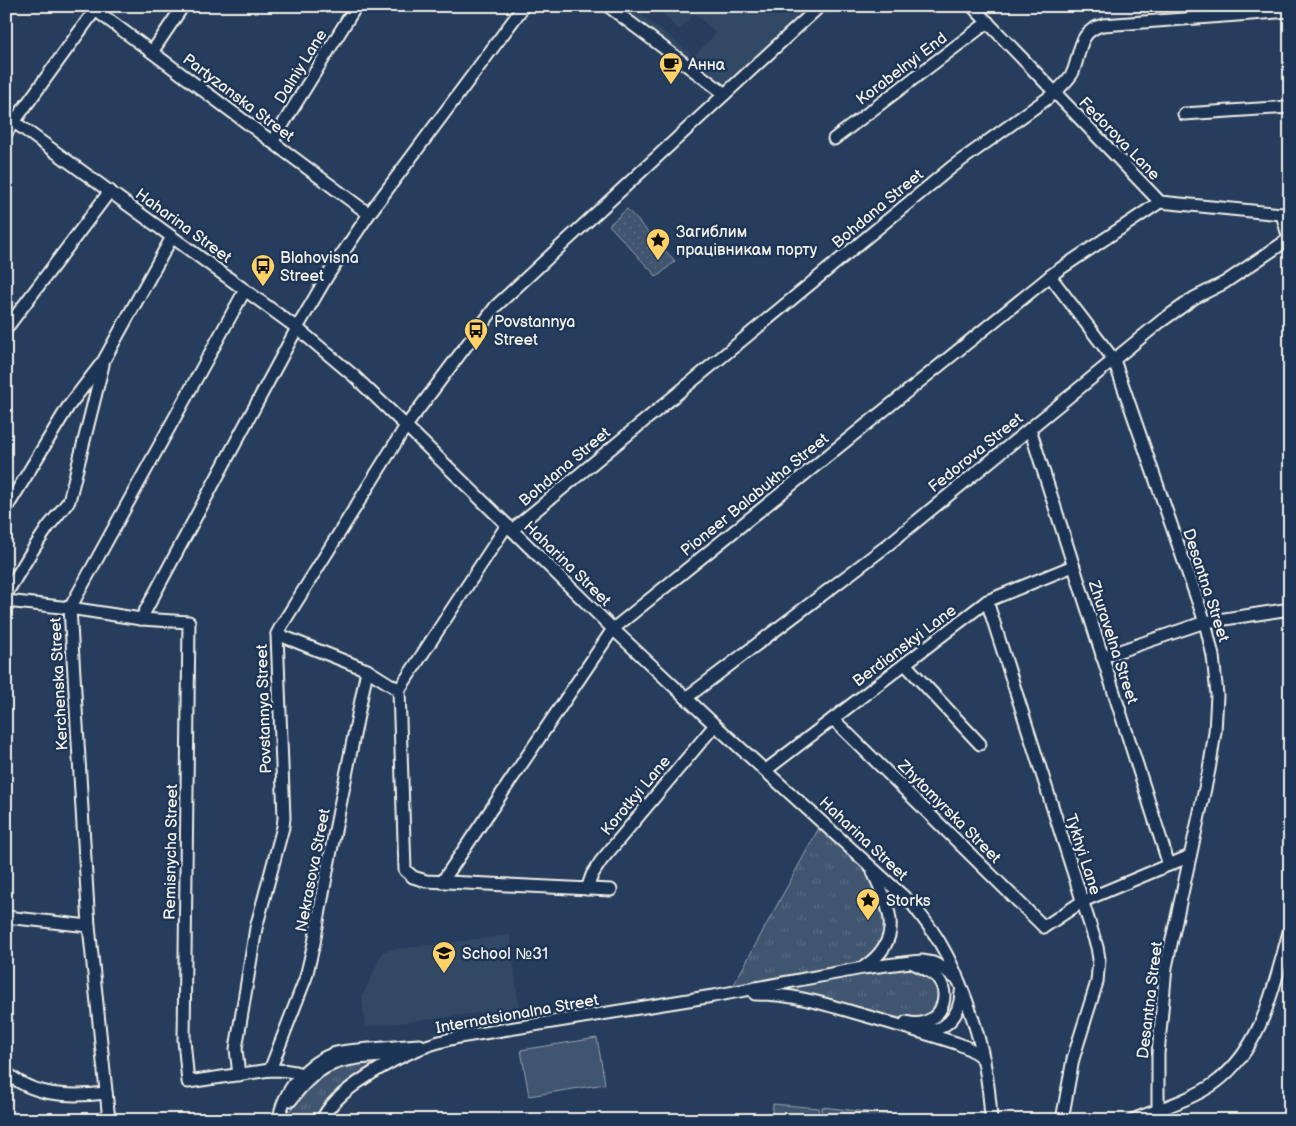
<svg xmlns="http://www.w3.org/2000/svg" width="1296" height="1126" font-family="'Balsamiq Sans',sans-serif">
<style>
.built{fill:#334966}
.grass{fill:url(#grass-tufts);stroke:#9aa2ac}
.park{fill:url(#park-dots);stroke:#9aa2ac}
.pitch{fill:#40546f;stroke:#9aa2ac}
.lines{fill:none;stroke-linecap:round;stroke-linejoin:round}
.minor-casing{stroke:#f4f1e8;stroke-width:15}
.minor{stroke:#1d3557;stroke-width:11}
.labels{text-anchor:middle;stroke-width:5;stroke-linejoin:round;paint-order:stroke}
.poi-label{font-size:16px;fill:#f4f1e8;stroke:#1d3557;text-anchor:start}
.street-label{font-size:16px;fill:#f4f1e8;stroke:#1d3557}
</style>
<defs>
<pattern id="grass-tufts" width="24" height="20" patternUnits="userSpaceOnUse" patternTransform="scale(1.25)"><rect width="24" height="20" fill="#40546f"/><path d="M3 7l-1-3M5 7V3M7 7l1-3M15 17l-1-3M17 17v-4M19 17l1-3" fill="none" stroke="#5c6d84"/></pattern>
<pattern id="park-dots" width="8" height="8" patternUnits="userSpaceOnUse" patternTransform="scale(1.25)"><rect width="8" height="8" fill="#40546f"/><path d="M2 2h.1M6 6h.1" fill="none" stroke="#5c6d84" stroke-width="1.8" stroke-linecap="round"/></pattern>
</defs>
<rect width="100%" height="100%" fill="#263d5d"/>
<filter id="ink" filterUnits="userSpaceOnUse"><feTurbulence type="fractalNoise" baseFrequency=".02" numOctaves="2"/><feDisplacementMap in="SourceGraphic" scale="10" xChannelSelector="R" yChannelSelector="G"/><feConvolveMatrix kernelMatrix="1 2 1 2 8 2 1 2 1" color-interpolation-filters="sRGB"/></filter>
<g filter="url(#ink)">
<g class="built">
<polygon points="619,6 630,6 694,56 716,33 695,13 679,30 655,6 813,6 724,87"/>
<polygon points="510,935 519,1008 365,1027 362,997 383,951"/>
</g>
<g class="grass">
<polygon points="820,826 867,867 882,902 887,926 879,949 860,965 732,988"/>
<polygon points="910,966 930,977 938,985 939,1002 930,1016 914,1020 863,1011 771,991 863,972"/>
<path d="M380,1061C355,1075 325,1092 314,1120H286C294,1098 318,1073 341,1066C353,1063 367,1063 380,1061Z"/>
</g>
<polygon class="park" points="627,209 675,261 657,277 609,225"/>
<g class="pitch">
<polygon points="597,1038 605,1084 529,1096 521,1050"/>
<polygon points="773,1104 819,1108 818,1120 771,1120"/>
<polygon points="822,1107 885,1114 884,1120 821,1120"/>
</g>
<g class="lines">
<g class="minor-casing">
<g id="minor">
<polyline points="90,6 369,214"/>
<polyline points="608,6 725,94"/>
<polyline points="972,6 1160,202 1282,214 1290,214"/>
<polyline points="152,52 183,6"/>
<polyline points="1184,114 1290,107"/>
<path d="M6,116L297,328L354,376L406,426L613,629L715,725L913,905C922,917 932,929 940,943C959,975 977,1025 984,1062C988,1081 990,1100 991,1120"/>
<polyline points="6,133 98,6"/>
<polyline points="834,139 988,22"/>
<polyline points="272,142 356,6"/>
<polyline points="1282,214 1290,243"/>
<polyline points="1050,276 1114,360 1205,622 1213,656 1217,695 1215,732 1209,770 1166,967 1158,1054 1158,1109"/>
<polyline points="6,329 110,191"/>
<polyline points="1030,429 1169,865"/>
<polyline points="6,509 68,407 104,360 172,237"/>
<polyline points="507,525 399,690 405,870 413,877 426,881 611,890"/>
<path d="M512,530L952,167L1055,93C1061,86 1069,80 1073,72C1081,52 1078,31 1103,25L1290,11"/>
<polyline points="6,594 32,551 48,527 69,501 103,365"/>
<path d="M6,601L70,608L141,619L189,622L184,1040L188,1082L270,1070C281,1070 291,1070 302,1074"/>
<polyline points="987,601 1097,947 1099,959 1097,982 1073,1059 1062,1120"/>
<polyline points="141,619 297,328 328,275 369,214 524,6"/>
<polyline points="277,634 367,670 399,690"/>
<polyline points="1102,657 1205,622 1290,609"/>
<polyline points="905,664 980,744"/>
<polyline points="686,698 884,548 1160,322 1194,298 1224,283 1289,239"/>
<polyline points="833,719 1044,927 1083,901 1190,856"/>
<polyline points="766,770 987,601 1073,566"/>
<polyline points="442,882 613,629 1054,273 1160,202"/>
<polyline points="587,889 592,875 601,861 715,725"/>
<polyline points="6,917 89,926"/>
<path d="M864,967C905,939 890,909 873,872"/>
<path d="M755,994C795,994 825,1004 863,1015C894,1024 925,1033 956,1043C967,1047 976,1051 984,1060"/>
<path d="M906,1022C913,1024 919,1024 925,1022C944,1016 950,992 937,977C931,971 921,967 913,963"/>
<path d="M917,1031C943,1033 960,1019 961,992"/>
<polyline points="270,1070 306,977 314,943 328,866 367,670"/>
<path d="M6,1072C33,1097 71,1097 106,1093"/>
<polyline points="239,1075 236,1049 256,928 283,827 284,818 277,634 280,628 406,426 496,306 820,6"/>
<path d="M291,1100C323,1056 347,1059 397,1055"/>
<polyline points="109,1120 89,926 70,608 245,290"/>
<path d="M279,1120C283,1090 307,1062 336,1053C347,1050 359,1050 370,1049C387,1048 403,1046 420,1045"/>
<path d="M322,1120C334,1091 393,1059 421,1048C433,1043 446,1040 459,1037L713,996L863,968L911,962L922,961L933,963L943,968L955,978"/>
<path d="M1132,1120C1157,1110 1193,1099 1215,1083C1264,1047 1274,983 1290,929"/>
</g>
</g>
<use href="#minor" class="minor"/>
</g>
</g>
<defs>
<g id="cafe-pin" transform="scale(1.25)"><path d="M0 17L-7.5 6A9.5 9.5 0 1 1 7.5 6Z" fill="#ffd166" stroke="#1d3557"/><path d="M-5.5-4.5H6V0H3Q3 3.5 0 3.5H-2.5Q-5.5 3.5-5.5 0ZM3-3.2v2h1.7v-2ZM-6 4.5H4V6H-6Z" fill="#111"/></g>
<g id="sight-pin" transform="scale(1.25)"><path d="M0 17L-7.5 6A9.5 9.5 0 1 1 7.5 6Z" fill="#ffd166" stroke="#1d3557"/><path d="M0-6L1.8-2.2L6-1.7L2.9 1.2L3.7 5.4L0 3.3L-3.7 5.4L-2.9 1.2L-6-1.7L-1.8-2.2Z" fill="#111"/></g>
<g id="bus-pin" transform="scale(1.25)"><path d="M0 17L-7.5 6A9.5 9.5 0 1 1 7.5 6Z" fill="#ffd166" stroke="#1d3557"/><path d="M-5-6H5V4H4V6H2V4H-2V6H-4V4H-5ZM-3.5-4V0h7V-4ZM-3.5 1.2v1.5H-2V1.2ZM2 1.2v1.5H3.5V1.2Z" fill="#111"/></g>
<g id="school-pin" transform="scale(1.25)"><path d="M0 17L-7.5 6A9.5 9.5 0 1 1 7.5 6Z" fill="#ffd166" stroke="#1d3557"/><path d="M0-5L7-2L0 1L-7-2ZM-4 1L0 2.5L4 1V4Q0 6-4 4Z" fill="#111"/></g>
</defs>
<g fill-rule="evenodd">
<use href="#cafe-pin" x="671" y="64"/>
<use href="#sight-pin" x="658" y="240"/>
<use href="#bus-pin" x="263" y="266"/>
<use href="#bus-pin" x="476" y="330"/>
<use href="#sight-pin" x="868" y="900"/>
<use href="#school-pin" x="444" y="953"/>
</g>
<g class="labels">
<g class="poi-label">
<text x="688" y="70">Анна</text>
<text x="676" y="237">Загиблим<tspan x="676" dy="18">працівникам порту</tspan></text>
<text x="280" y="263">Blahovisna<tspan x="280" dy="18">Street</tspan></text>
<text x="494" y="327">Povstannya<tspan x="494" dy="18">Street</tspan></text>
<text x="886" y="906">Storks</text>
<text x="462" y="959">School №31</text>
</g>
<g class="street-label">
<text transform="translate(300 66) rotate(-58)" y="6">Dalniy Lane</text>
<text transform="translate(901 68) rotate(-37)" y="6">Korabelnyi End</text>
<text transform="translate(239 97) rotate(37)" y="6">Partyzanska Street</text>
<text transform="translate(1120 138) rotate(46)" y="6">Fedorova Lane</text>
<text transform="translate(877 208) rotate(-40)" y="6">Bohdana Street</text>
<text transform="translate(184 225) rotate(36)" y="6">Haharina Street</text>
<text transform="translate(975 452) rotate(-39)" y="6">Fedorova Street</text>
<text transform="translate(564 466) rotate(-40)" y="6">Bohdana Street</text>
<text transform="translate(754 494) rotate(-39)" y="6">Pioneer Balabukha Street</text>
<text transform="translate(568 563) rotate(44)" y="6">Haharina Street</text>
<text transform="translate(1207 585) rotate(72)" y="6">Desantna Street</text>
<text transform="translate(1114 642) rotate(72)" y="6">Zhuravelna Street</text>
<text transform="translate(904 645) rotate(-37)" y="6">Berdianskyi Lane</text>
<text transform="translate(58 684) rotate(-93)" y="6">Kerchenska Street</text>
<text transform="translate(263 709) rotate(-92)" y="6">Povstannya Street</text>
<text transform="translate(635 795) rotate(-50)" y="6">Korotkyi Lane</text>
<text transform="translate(950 811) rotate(45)" y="6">Zhytomyrska Street</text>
<text transform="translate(864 838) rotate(43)" y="6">Haharina Street</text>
<text transform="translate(170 852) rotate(-89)" y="6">Remisnycha Street</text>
<text transform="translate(1084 854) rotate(72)" y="6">Tykhyi Lane</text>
<text transform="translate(312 870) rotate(-79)" y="6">Nekrasova Street</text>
<text transform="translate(1149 1000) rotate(-83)" y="6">Desantna Street</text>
<text transform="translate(517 1013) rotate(-10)" y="6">Internatsionalna Street</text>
</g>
</g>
<rect width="1296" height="1126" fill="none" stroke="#1d3557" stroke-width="25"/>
<rect x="12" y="12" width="1271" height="1101" fill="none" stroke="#f4f1e8" stroke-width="2" filter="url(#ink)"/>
</svg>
